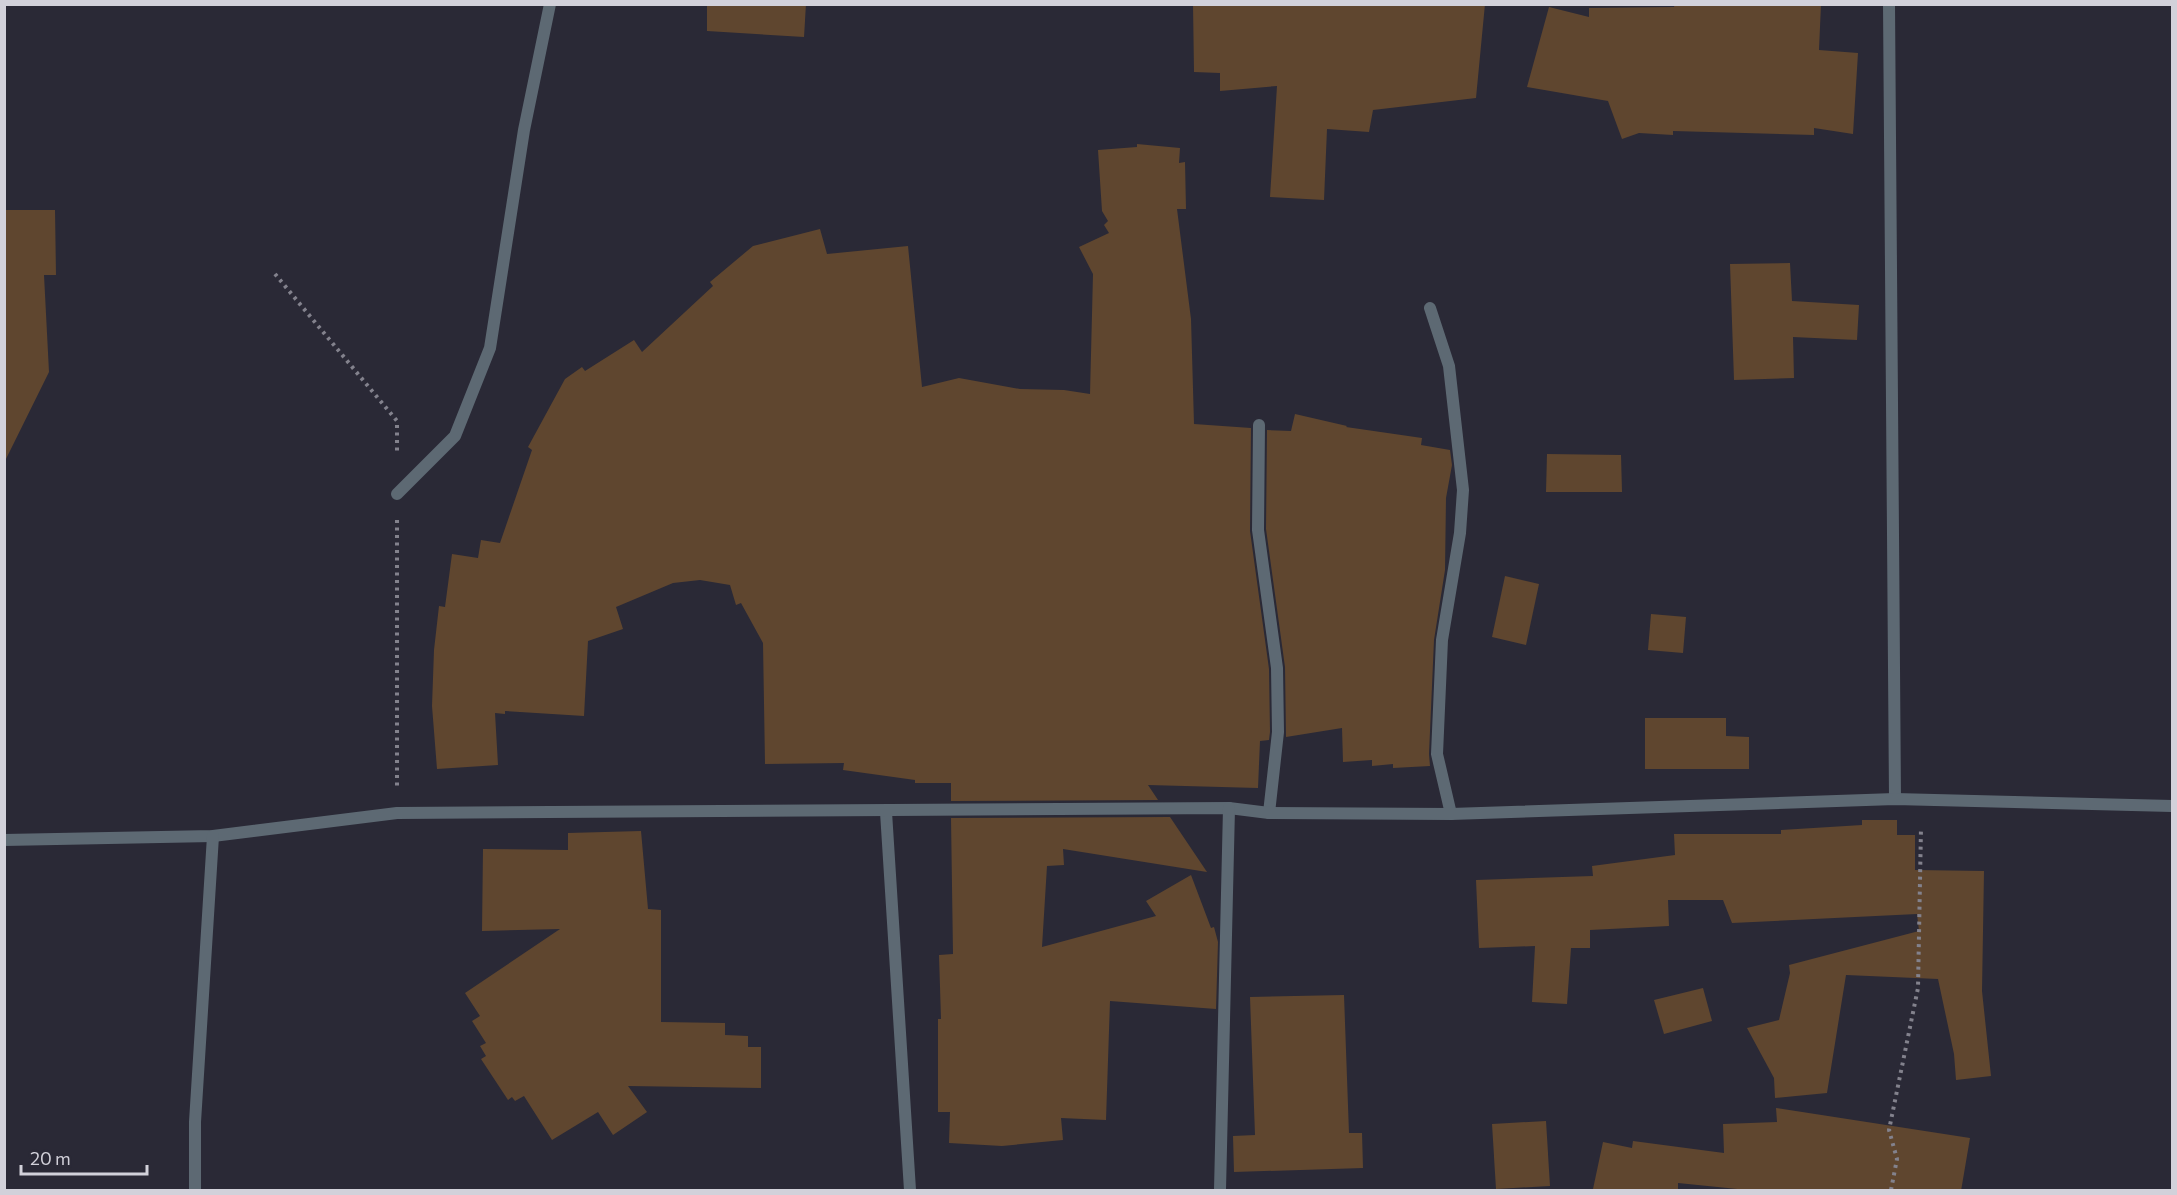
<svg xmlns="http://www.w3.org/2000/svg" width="2177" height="1195" font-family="Commissioner,sans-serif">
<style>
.building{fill:#5f462f}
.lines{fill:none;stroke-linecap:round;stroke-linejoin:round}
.path{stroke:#83828d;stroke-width:4;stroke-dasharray:3 4.5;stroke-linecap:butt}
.minor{stroke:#5d6973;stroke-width:12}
</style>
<rect width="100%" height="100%" fill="#2a2936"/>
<g class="building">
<polygon points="707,4 806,4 804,37 707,31"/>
<polygon points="1193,4 1485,4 1476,98 1373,110 1369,132 1327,129 1324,200 1270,197 1277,86 1220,91 1220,73 1194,72"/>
<polygon points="1675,4 1821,4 1819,50 1858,53 1853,134 1814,128 1814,135 1673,131 1673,135 1639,133 1622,139 1608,101 1527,87 1549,7 1589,17 1589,8 1674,7"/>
<polygon points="1137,144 1180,148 1179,163 1185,162 1186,209 1177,209 1191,319 1194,424 1251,428 1250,531 1269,669 1270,732 1269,740 1260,741 1258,788 1148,785 1158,800 951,801 951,783 915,783 915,780 843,770 844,763 765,764 763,643 741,603 736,605 730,585 700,580 673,583 616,607 623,629 588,641 584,716 505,711 505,714 495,713 498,765 437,769 432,706 434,650 439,606 445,607 452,554 478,558 481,540 500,543 532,450 528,447 565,379 582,367 585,371 634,340 642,352 713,286 710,282 753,246 820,229 827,254 908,246 922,387 959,378 1020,389 1064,390 1090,394 1093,274 1079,247 1109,233 1104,225 1108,221 1102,211 1098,150 1137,147"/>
<polygon points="4,210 55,210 56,275 44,275 49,372 4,463"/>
<polygon points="1790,263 1792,301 1859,305 1857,340 1793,337 1794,378 1734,380 1730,264"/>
<polygon points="1295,414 1347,426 1346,427 1422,438 1421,445 1450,450 1452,465 1446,498 1445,570 1434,640 1429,754 1430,766 1393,768 1393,764 1372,766 1372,760 1343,762 1342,728 1286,737 1285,667 1266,529 1267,430 1291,431"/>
<polygon points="1547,454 1621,455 1622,492 1546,492"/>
<polygon points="1505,576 1539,584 1526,645 1492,637"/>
<polygon points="1651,614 1686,617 1683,653 1648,650"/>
<polygon points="1645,718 1726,718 1726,736 1749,737 1749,769 1645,769"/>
<polygon points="1170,817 1207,872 1063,849 1064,865 1047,866 1042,947 1156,916 1146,901 1191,875 1211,928 1214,927 1218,942 1216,1009 1110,1001 1106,1120 1061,1118 1063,1140 1002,1146 949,1143 950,1112 938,1112 938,1019 941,1019 939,955 953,954 951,818"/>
<polygon points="1862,820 1897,820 1897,835 1915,835 1915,870 1984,871 1982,991 1991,1076 1956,1080 1954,1054 1938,979 1846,975 1827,1093 1775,1098 1774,1078 1747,1028 1779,1020 1790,973 1789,965 1919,931 1917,914 1732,923 1723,900 1668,900 1669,926 1590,930 1590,948 1571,948 1567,1004 1532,1002 1535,946 1479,948 1476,880 1593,876 1592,866 1675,855 1674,834 1781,834 1781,830 1862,825"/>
<polygon points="641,831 648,909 661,910 661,1022 725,1023 725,1035 748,1036 748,1047 761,1047 761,1088 628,1086 647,1112 613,1135 598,1112 552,1140 524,1096 515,1101 512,1097 508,1100 481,1059 486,1056 480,1046 486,1043 472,1021 480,1016 465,993 560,929 482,931 483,849 568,850 568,833"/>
<polygon points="1703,988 1712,1021 1664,1034 1654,1000"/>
<polygon points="1344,995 1349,1133 1362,1133 1363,1168 1234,1172 1233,1136 1255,1135 1250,997"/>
<polygon points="1776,1108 1970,1138 1961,1191 1757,1191 1678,1183 1678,1191 1593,1189 1603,1142 1632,1148 1633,1141 1724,1153 1723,1124 1777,1122"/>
<polygon points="1546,1121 1550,1186 1496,1189 1492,1124"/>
</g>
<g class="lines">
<g class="path">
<polyline points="275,274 397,421 397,453"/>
<polyline points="397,520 397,786"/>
<polyline points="1891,1190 1897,1159 1889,1130 1918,988 1921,828"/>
</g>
<g class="minor">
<polyline points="1889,4 1895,799"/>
<polyline points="1430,308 1449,366 1463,490 1460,533 1442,640 1437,754 1451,814"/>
<polyline points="1259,425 1258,530 1277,668 1278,732 1269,813"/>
<polyline points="397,494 455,436 490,348 524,130 550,4"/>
<polyline points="886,812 910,1190"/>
<polyline points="4,840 213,836 397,813 1229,808 1269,813 1451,814 1895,799 2172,806"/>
<polyline points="195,1190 195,1122 213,836"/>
<polyline points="1220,1190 1229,808"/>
</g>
</g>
<rect width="2177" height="1195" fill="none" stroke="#d2d1da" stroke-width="12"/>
<path d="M21 1165v9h126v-9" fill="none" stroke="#d2d1da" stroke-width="3"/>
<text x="30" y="1165" font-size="18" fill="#d2d1da" stroke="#2a2936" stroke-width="4.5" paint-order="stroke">20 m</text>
</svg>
